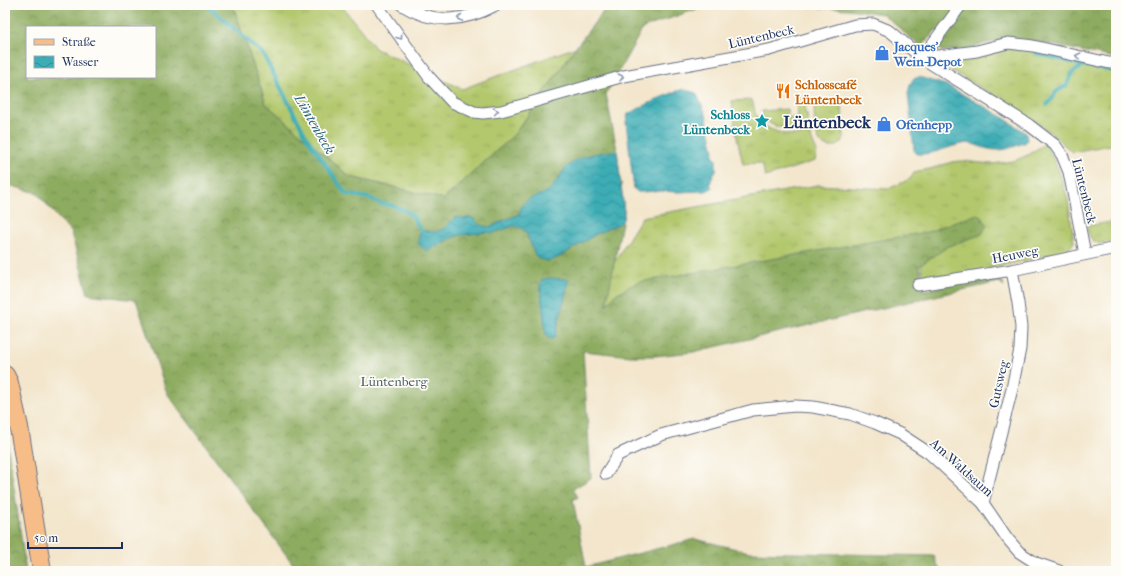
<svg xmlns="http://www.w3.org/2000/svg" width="1121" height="576" font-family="'IM FELL French Canon',serif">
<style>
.grass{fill:url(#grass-tufts);stroke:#677c66}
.forest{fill:url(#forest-crowns);stroke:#546e5f;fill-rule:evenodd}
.water{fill:url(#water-waves);stroke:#2c6e8a}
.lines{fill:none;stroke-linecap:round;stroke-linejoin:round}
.stream{stroke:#3cadb5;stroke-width:4}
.street-casing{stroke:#676f84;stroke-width:13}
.primary-casing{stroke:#676f84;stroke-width:20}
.street{stroke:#fff;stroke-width:11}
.primary{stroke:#f7bd88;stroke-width:18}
.oneway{stroke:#8d97ae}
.labels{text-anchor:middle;stroke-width:3.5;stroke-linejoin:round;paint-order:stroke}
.street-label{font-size:13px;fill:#1b2f5e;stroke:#fdfcf7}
.shop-label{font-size:13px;font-weight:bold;fill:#366cbe;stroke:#fdfcf7;text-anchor:start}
.food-label{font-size:13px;font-weight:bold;fill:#c56008;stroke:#fdfcf7;text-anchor:start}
.culture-label{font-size:13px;font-weight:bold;fill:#0d838f;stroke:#fdfcf7;text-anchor:end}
.park-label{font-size:13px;fill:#495d62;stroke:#fdfcf7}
.water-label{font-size:14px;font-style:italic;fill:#286181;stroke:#fdfcf7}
.district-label{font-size:17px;font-weight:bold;fill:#1b2f5e;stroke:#fdfcf7}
</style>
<defs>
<pattern id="grass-tufts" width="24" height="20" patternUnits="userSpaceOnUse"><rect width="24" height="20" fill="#b3c86d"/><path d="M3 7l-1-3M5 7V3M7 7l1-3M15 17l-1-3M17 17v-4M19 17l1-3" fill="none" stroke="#99ac61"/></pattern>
<pattern id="forest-crowns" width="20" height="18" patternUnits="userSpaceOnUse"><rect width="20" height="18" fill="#8eac60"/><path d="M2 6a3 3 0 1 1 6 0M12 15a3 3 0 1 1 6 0" fill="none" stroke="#738c52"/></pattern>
<pattern id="water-waves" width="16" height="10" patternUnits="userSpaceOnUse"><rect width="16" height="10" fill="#3cadb5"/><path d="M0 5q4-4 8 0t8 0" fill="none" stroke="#328d96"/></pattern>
</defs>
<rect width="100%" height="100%" fill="#fdfcf7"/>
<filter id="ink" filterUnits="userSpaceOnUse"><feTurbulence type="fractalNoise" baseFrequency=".025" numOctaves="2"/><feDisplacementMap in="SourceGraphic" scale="8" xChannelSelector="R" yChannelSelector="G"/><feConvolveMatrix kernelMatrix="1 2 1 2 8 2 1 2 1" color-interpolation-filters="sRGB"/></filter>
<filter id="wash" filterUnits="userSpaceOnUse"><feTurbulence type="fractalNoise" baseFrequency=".012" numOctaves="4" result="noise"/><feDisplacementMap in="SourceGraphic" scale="16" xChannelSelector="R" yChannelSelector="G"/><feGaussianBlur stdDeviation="0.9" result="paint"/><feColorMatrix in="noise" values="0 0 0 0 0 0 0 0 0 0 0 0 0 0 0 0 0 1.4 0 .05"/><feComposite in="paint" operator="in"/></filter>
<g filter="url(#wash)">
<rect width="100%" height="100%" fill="#f3e6cc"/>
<g class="grass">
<polygon points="233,5 341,5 376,49 462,89 576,47 514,135 444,199 350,177 266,104"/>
<polygon points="1007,49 1028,49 1116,67 1116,144 1072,152 1051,133 1002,100 952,71 945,65 949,60"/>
<path d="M795,95H801C807,99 805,108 805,114H807L808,125C792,130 770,131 761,113L762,111L787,109L788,118L798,117Z"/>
<path d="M752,100C755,107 754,117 761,123C766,129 785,135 793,135C798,136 804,134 809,133L817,152L815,161L765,177L763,167L761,163L743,164L736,133L732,101Z"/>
<path d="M838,103L842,106L844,138C842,143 839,146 832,147C813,148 815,121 814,108L816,105Z"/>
<polygon points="1044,144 1052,155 1060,174 1068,200 1074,242 1069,249 1066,251 924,284 921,265 916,251 638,283 617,293 605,306 605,277 642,217 818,185 888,189 910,179 914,173 918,171 930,169 952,162 961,161 992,164 1014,161 1030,154"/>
<path d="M1116,221V241C1099,245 1090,246 1087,226Z"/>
</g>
<g class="forest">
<path d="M5,5H233L266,104L350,177L444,199L514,135L576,47L608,5H708L643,28L606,94L617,150L624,212L606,306L617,293L639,282L927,232L978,214L987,224L982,234L947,247L919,266L924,290C943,288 986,272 1003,282L1004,286L999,282L926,298L693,352L655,356H631L583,351L591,478L573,489L578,497L573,500L586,567L695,539L749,552L934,556L940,571H298L167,393L136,300L88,294L71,233L37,193L5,184ZM27,27H155V77H27Z"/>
<polygon points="765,5 1116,5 1116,58 1033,41 1012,39 977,45 973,49 942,51 939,47 939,42 942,34 936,30 921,47 883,14 849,9"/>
<polygon points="5,431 7,440 26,571 5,571"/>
</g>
<g class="water">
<path d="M919,77L946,85L1001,116L1026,133L1027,140L1026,142C1013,147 1004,152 989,149C980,148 972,141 962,144C946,147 933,155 917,154L914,150L908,93L910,85L913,79Z"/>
<polygon points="683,89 696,93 706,114 714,152 713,156 716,159 716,172 714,172 710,184 712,188 706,191 677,192 662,191 638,192 634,189 626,122 628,114 662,97"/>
<path d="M617,150L624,212L623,220L619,224L598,233L558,258L548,261L539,259L535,255L526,232L521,228L514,226L493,233L488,232L461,235L451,238L428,251L421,247L418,243L420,230L434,232L444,229L454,218L459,217L465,219L470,217L474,219L480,225L489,227L519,214C524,194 539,199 551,188C557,183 560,174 566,168C579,154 599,153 617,150Z"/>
<polygon points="548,278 566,279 569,280 555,337 553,339 548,338 546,336 540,285 542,280"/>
</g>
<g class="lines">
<g class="stream">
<polyline points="204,5 212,9 263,54 307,138 346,194 369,198 382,204 392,205 406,211 412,215 421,230"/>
<polyline points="1035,53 1082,65"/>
<polyline points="1047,105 1057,91 1066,86 1072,73 1080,68 1082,65 1116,71"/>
</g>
</g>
</g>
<g filter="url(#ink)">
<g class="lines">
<g class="street-casing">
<g id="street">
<polyline points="377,5 429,77 452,102 474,112 483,113 501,111 624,76 769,50 855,25 873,24 890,31 922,58 1029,125 1055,145 1062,155 1069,172 1085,254"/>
<path d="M402,5C434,25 464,22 496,5"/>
<polyline points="922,58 977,51 1008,43 1033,46 1109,63 1116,63"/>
<polyline points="922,58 961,5"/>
<polyline points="918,285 1012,270 1116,248"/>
<polyline points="606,474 618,455 661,435 753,410 795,406 813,407 850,414 875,423 900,434 929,453 983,503 1007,538 1019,552 1036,563 1059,571"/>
<polyline points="983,503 1012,389 1020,349 1021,327 1018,303 1012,270"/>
</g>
</g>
<g class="primary-casing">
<polyline id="primary" points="5,375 9,383 19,427 42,571"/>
</g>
<use href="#street" class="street"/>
<use href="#primary" class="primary"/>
</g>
<defs><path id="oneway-chevron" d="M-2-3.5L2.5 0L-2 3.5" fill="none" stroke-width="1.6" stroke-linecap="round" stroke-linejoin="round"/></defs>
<g class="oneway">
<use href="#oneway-chevron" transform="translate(460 18) rotate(173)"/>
<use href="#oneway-chevron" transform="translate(400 37) rotate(54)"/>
<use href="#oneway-chevron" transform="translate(1078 56) rotate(-168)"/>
<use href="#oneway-chevron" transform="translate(621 77) rotate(-14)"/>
<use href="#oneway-chevron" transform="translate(496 111) rotate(-9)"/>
</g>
</g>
<defs>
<g id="shop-bare" transform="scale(1.2)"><path d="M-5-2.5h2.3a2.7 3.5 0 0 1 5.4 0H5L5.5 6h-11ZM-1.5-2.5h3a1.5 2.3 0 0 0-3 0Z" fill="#3f7fe0" stroke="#fdfcf7" stroke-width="2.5" paint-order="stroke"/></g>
<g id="restaurant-bare" transform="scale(1.2)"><path d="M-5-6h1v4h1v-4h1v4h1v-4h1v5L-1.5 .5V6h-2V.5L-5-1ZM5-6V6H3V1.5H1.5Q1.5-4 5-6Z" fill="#e8710a" stroke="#fdfcf7" stroke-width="2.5" paint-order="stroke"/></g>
<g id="sight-bare" transform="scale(1.2)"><path d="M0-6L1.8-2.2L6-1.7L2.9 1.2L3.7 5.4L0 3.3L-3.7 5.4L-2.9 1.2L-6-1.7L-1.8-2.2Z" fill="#0f9aa8" stroke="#fdfcf7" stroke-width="2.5" paint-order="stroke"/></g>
</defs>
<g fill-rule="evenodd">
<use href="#shop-bare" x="882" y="53"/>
<use href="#restaurant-bare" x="783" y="91"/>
<use href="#sight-bare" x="762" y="121"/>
<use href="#shop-bare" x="884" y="124"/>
</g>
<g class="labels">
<g class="street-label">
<text transform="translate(761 36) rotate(-13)" y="5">Lüntenbeck</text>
<text transform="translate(1085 191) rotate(76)" y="5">Lüntenbeck</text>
<text transform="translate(1015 254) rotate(-11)" y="5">Heuweg</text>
<text transform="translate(998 384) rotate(-77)" y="5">Gutsweg</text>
<text transform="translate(962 467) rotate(42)" y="5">Am Waldsaum</text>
</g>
<g class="shop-label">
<text x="894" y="51">Jacques'<tspan x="894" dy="15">Wein-Depot</tspan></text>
<text x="896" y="129">Ofenhepp</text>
</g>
<g class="food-label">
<text x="795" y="89">Schlosscafé<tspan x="795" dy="15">Lüntenbeck</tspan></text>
</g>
<g class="culture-label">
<text x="750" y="119">Schloss<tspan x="750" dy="15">Lüntenbeck</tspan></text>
</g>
<g class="park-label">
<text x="394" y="386">Lüntenberg</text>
</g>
<g class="water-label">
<text transform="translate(315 124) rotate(60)" y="5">Lüntenbeck</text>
</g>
<g class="district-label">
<text x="827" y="128">Lüntenbeck</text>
</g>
</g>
<rect width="1121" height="576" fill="none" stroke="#fdfcf7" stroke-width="20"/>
<rect x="26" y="26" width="130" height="52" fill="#fdfcf7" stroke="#a3aaba"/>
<rect x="34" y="39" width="20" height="6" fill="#f7bd88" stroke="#a3aaba"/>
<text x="62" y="46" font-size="12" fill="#1b2f5e">Straße</text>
<rect x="34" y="56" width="20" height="12" fill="url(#water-waves)" stroke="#a3aaba"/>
<text x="62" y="66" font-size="12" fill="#1b2f5e">Wasser</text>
<path d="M28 542v6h94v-6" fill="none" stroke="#1b2f5e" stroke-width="2"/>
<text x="34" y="542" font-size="12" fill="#1b2f5e" stroke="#fdfcf7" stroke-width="3" paint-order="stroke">50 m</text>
</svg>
